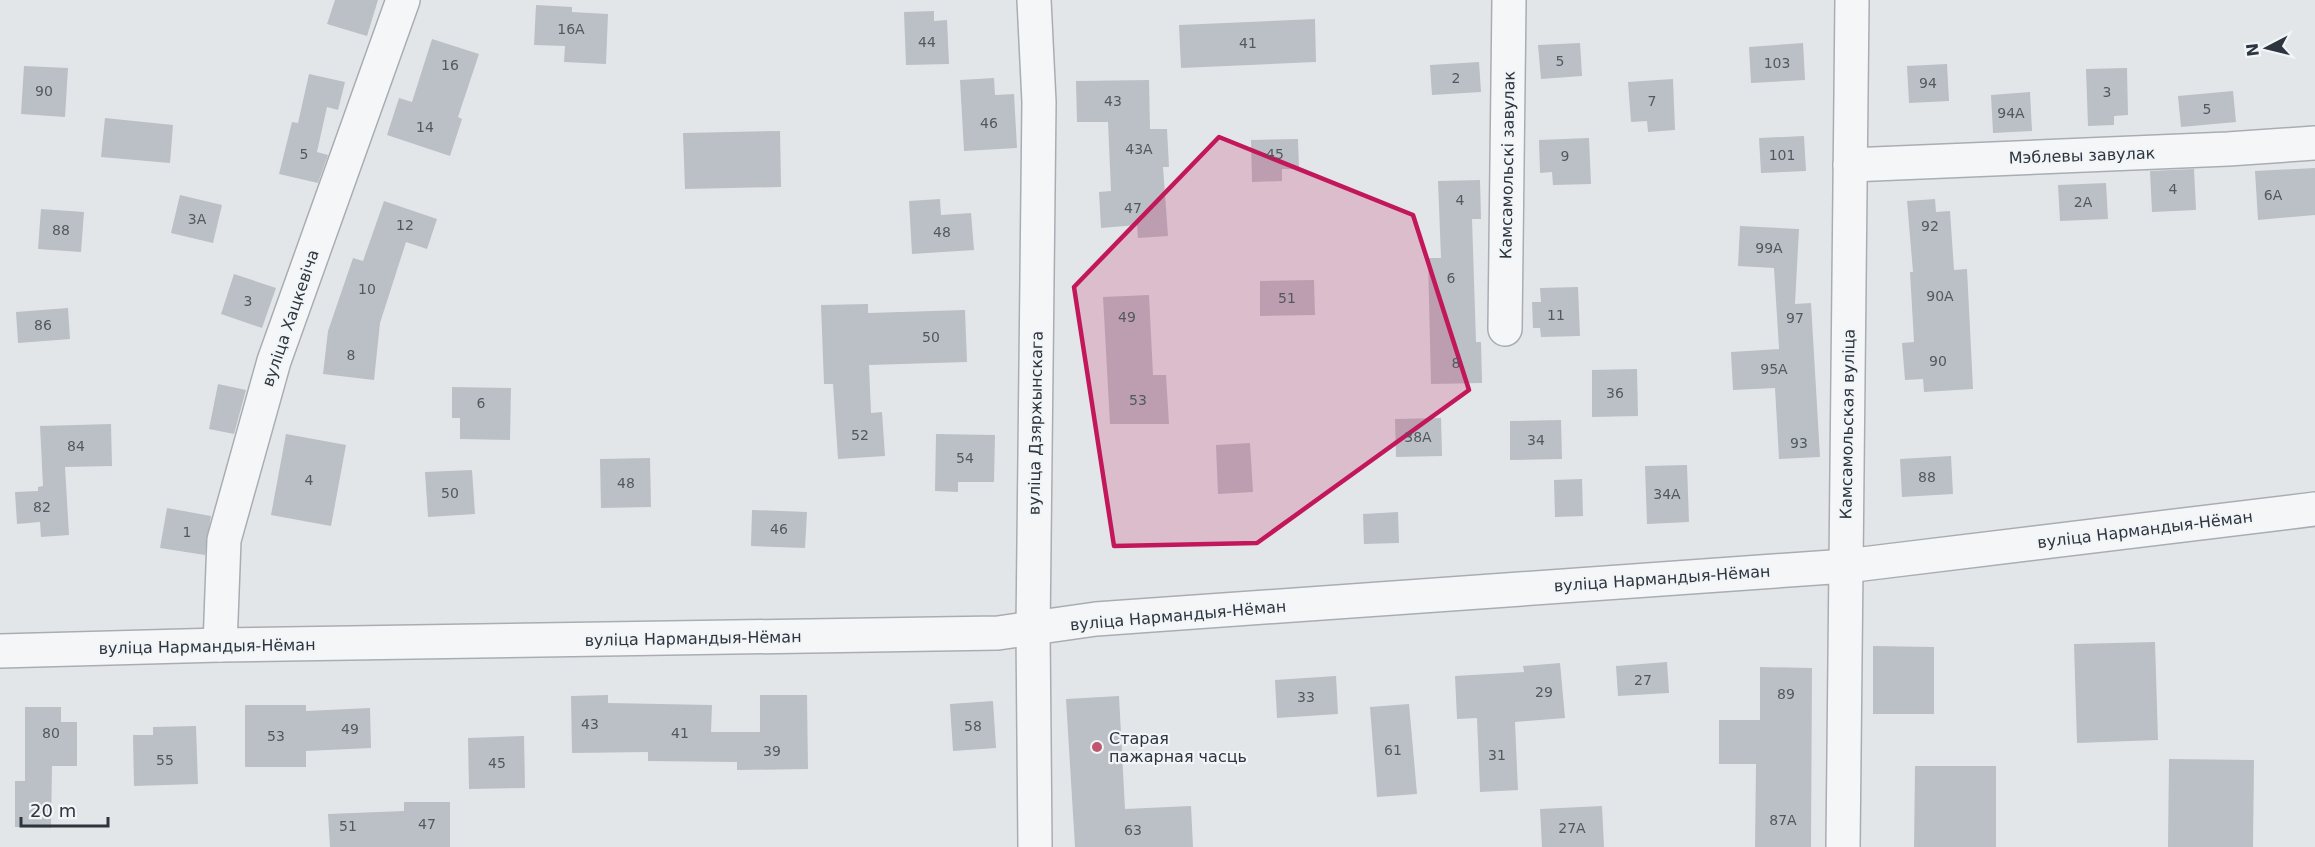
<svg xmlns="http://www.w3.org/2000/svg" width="2315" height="847" font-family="'DejaVu Sans',sans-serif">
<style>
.building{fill:#bbc0c6}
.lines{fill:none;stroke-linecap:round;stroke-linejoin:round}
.minor-casing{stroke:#a9adb3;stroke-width:36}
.minor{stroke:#f5f6f8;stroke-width:33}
.marked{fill:#c2185b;fill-opacity:0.2;stroke:#c2185b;stroke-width:4.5;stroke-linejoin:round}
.poi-dot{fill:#bf5770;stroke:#f2f5f7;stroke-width:2}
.labels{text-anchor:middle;stroke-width:4.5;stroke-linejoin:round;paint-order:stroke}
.number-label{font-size:14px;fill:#505861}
.street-label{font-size:16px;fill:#2d353f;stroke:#f2f5f7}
.poi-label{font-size:16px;fill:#2d353f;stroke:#f2f5f7;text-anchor:start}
</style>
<rect width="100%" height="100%" fill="#e3e6e9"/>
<g class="building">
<polygon points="335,0 378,0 367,36 327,24"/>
<polygon points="536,5 572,7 572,12 608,14 606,64 564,62 565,46 534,45"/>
<polygon points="934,11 934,21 947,20 949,64 906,65 904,12"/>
<polygon points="1315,19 1316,62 1181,68 1179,25"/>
<polygon points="432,39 479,54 458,117 462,119 450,156 387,135 399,98 412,102"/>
<polygon points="1580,43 1582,76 1541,79 1538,45"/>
<polygon points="1803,43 1805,80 1751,83 1749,47"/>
<polygon points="1479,62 1481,92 1432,95 1430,65"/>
<polygon points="1947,64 1949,101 1909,103 1907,66"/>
<polygon points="24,66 68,68 65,117 21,114"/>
<polygon points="2127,68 2128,115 2114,116 2114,125 2088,126 2086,69"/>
<polygon points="309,74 345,82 338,110 327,107 317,152 328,155 318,183 279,174 292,122 298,123"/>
<polygon points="994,78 995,95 1014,94 1017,148 964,151 960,80"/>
<polygon points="1673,79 1675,130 1648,132 1647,121 1631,122 1628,82"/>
<polygon points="1149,80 1150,129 1167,129 1169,167 1163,167 1168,236 1138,238 1137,225 1101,228 1099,192 1111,191 1108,122 1077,122 1076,81"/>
<polygon points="2233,91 2236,122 2181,127 2178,96"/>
<polygon points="2030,92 2032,131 1993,133 1991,95"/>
<polygon points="105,118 173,125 170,163 101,157"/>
<polygon points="780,131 781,187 685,189 683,133"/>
<polygon points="1804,136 1806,171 1761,173 1759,138"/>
<polygon points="1589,138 1591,184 1553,185 1552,172 1540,173 1539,140"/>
<polygon points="1298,139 1299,169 1282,169 1282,181 1252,182 1251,140"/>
<polygon points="2315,168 2315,215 2258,220 2255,171"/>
<polygon points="2194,169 2196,210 2152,212 2150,171"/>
<polygon points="1480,180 1481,219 1472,219 1476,342 1481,342 1482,383 1431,384 1428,258 1441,258 1438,181"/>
<polygon points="2106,183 2108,219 2060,221 2058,185"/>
<polygon points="180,195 222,205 213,243 171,233"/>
<polygon points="940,199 941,215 971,213 974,250 912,254 909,201"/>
<polygon points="1935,199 1936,212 1950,211 1954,270 1967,269 1973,389 1924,392 1923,379 1905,380 1902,343 1914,342 1910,272 1913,272 1907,201"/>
<polygon points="384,201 437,219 427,249 406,242 380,323 374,380 323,374 328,331 353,258 363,261"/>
<polygon points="41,209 84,212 81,252 38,249"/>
<polygon points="1740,226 1799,229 1795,304 1811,303 1820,457 1779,459 1775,388 1733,390 1731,352 1779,349 1774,268 1738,266"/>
<polygon points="234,274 276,288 262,328 221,314"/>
<polygon points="1314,280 1315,315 1260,316 1260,281"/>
<polygon points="1578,287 1580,336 1541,337 1540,328 1533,328 1532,302 1541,302 1540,288"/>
<polygon points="1149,295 1153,375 1166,375 1169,424 1110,424 1103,297"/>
<polygon points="868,304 868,313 965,310 967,362 869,365 871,413 882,412 885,456 838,459 833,384 824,384 821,305"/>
<polygon points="68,308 70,339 18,343 16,312"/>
<polygon points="1637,369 1638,416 1592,417 1592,370"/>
<polygon points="218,384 246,390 234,434 209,429"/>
<polygon points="452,387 511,388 510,440 460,439 460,418 452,418"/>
<polygon points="1441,418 1442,456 1396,457 1395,419"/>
<polygon points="1561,420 1562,459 1510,460 1510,421"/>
<polygon points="111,424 112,466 65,467 69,535 41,537 40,522 17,524 15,492 38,491 38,487 43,486 40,426"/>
<polygon points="286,434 346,445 331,526 271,515"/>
<polygon points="936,434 995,435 994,482 958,482 958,492 935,491"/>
<polygon points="1250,443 1253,492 1218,494 1216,445"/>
<polygon points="1951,456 1953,494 1902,497 1900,459"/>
<polygon points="650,458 651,507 601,508 600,459"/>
<polygon points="1687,465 1689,522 1647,524 1645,466"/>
<polygon points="472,470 475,514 428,517 425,472"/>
<polygon points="1582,479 1583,516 1555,517 1554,480"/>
<polygon points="167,508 211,516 205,555 160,548"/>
<polygon points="752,510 807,512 805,548 751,546"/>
<polygon points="1398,512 1399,543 1364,544 1363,514"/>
<polygon points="2155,642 2158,740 2077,743 2074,644"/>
<polygon points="1873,646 1934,647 1934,714 1873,714"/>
<polygon points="1667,662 1669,693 1618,696 1616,666"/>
<polygon points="1560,663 1565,718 1515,722 1518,790 1480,792 1477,718 1457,719 1455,676 1524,672 1523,666"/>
<polygon points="1760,667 1812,668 1811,847 1755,847 1756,764 1719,764 1719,720 1760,720"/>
<polygon points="1336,676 1338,714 1277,718 1275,680"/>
<polygon points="608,695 608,703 712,705 711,732 760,732 760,695 807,695 808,769 737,770 737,762 648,761 648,752 572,753 571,696"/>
<polygon points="1119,696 1125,809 1191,806 1193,847 1075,847 1066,699"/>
<polygon points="993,701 996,748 953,751 950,704"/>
<polygon points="1409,704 1417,794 1377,797 1370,707"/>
<polygon points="245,705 306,705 306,711 370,708 371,748 306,751 306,767 245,767"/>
<polygon points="25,707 61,707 61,722 77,722 77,766 52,766 51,828 15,827 15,781 25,781"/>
<polygon points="196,726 198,784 134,786 133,735 153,735 153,727"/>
<polygon points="524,736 525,788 469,789 468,738"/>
<polygon points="2169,759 2254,760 2253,847 2168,847"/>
<polygon points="1915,766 1996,766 1996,847 1914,847"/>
<polygon points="404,802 450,802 450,847 330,847 328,814 404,811"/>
<polygon points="1602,806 1604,847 1542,847 1540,809"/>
</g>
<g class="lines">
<g class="minor-casing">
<g id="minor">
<polyline points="1034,0 1039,102 1033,630 1035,847"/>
<polyline points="1850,165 2228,149 2315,143"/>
<polyline points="1505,329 1509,0"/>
<polyline points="220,645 224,540 274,361 403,0"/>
<polyline points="0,651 220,645 998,633 1096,619 1846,566 2315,509"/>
<polyline points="1843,847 1852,0"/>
</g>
</g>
<use href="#minor" class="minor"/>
</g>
<path class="marked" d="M1219,137L1413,215L1469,390L1257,543L1114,546L1074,287Z"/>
<circle class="poi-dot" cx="1097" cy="747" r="6"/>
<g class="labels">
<g class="number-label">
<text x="571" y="34">16А</text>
<text x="927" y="47">44</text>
<text x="1248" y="48">41</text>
<text x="1560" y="66">5</text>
<text x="1777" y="68">103</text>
<text x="450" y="70">16</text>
<text x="1456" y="83">2</text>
<text x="1928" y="88">94</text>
<text x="44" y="96">90</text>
<text x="2107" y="97">3</text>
<text x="1113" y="106">43</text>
<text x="1652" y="106">7</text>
<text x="2207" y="114">5</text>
<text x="2011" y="118">94А</text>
<text x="989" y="128">46</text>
<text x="425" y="132">14</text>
<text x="1139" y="154">43А</text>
<text x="304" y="159">5</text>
<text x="1275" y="159">45</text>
<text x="1782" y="160">101</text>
<text x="1565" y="161">9</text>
<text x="2173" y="194">4</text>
<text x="2273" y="200">6А</text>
<text x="1460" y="205">4</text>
<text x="2083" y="207">2А</text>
<text x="1133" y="213">47</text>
<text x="197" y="224">3А</text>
<text x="405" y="230">12</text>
<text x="1930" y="231">92</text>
<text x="61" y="235">88</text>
<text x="942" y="237">48</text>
<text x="1769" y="253">99А</text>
<text x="1451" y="283">6</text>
<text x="367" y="294">10</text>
<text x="1940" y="301">90А</text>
<text x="1287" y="303">51</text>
<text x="248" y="306">3</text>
<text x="1556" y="320">11</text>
<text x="1127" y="322">49</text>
<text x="1795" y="323">97</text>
<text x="43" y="330">86</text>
<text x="931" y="342">50</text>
<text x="351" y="360">8</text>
<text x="1938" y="366">90</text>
<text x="1456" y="368">8</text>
<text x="1774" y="374">95А</text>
<text x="1615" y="398">36</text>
<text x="1138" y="405">53</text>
<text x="481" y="408">6</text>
<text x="860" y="440">52</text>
<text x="1418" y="442">38А</text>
<text x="1536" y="445">34</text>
<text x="1799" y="448">93</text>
<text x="76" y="451">84</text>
<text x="965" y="463">54</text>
<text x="1927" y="482">88</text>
<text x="309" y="485">4</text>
<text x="626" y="488">48</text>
<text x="450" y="498">50</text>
<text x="1667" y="499">34А</text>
<text x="42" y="512">82</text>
<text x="779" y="534">46</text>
<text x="187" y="537">1</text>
<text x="1643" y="685">27</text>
<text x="1544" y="697">29</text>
<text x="1786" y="699">89</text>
<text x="1306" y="702">33</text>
<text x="590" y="729">43</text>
<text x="973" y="731">58</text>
<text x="350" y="734">49</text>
<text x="51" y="738">80</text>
<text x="680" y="738">41</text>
<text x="276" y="741">53</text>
<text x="1393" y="755">61</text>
<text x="772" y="756">39</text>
<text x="1497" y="760">31</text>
<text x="165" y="765">55</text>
<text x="497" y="768">45</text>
<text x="1783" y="825">87А</text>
<text x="427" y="829">47</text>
<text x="348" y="831">51</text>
<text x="1572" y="833">27А</text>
<text x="1133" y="835">63</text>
</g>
<g class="street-label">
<text transform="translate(2082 155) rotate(-2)" y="6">Мэблевы завулак</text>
<text transform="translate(1507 165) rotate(-89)" y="6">Камсамольскі завулак</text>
<text transform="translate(290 318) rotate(-71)" y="6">вуліца Хацкевіча</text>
<text transform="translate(1035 423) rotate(-89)" y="6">вуліца Дзяржынскага</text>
<text transform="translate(1847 424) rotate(-89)" y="6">Камсамольская вуліца</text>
<text transform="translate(2145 529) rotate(-7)" y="6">вуліца Нармандыя-Нёман</text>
<text transform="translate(1662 578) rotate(-4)" y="6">вуліца Нармандыя-Нёман</text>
<text transform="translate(1178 615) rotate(-5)" y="6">вуліца Нармандыя-Нёман</text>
<text transform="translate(693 638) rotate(-1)" y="6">вуліца Нармандыя-Нёман</text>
<text transform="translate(207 646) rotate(-1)" y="6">вуліца Нармандыя-Нёман</text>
</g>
<g class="poi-label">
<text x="1109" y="744">Старая<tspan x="1109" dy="18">пажарная часць</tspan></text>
</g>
</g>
<g transform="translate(2267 48) rotate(263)" stroke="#f2f5f7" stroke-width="4.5" paint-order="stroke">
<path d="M0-4.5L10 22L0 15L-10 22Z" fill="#2d353f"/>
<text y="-9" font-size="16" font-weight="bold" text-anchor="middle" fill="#2d353f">N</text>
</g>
<path d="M21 817v9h87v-9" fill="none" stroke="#2d353f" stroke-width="3"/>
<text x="30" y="817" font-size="18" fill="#2d353f" stroke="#f2f5f7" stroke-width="4.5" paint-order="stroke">20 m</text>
</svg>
